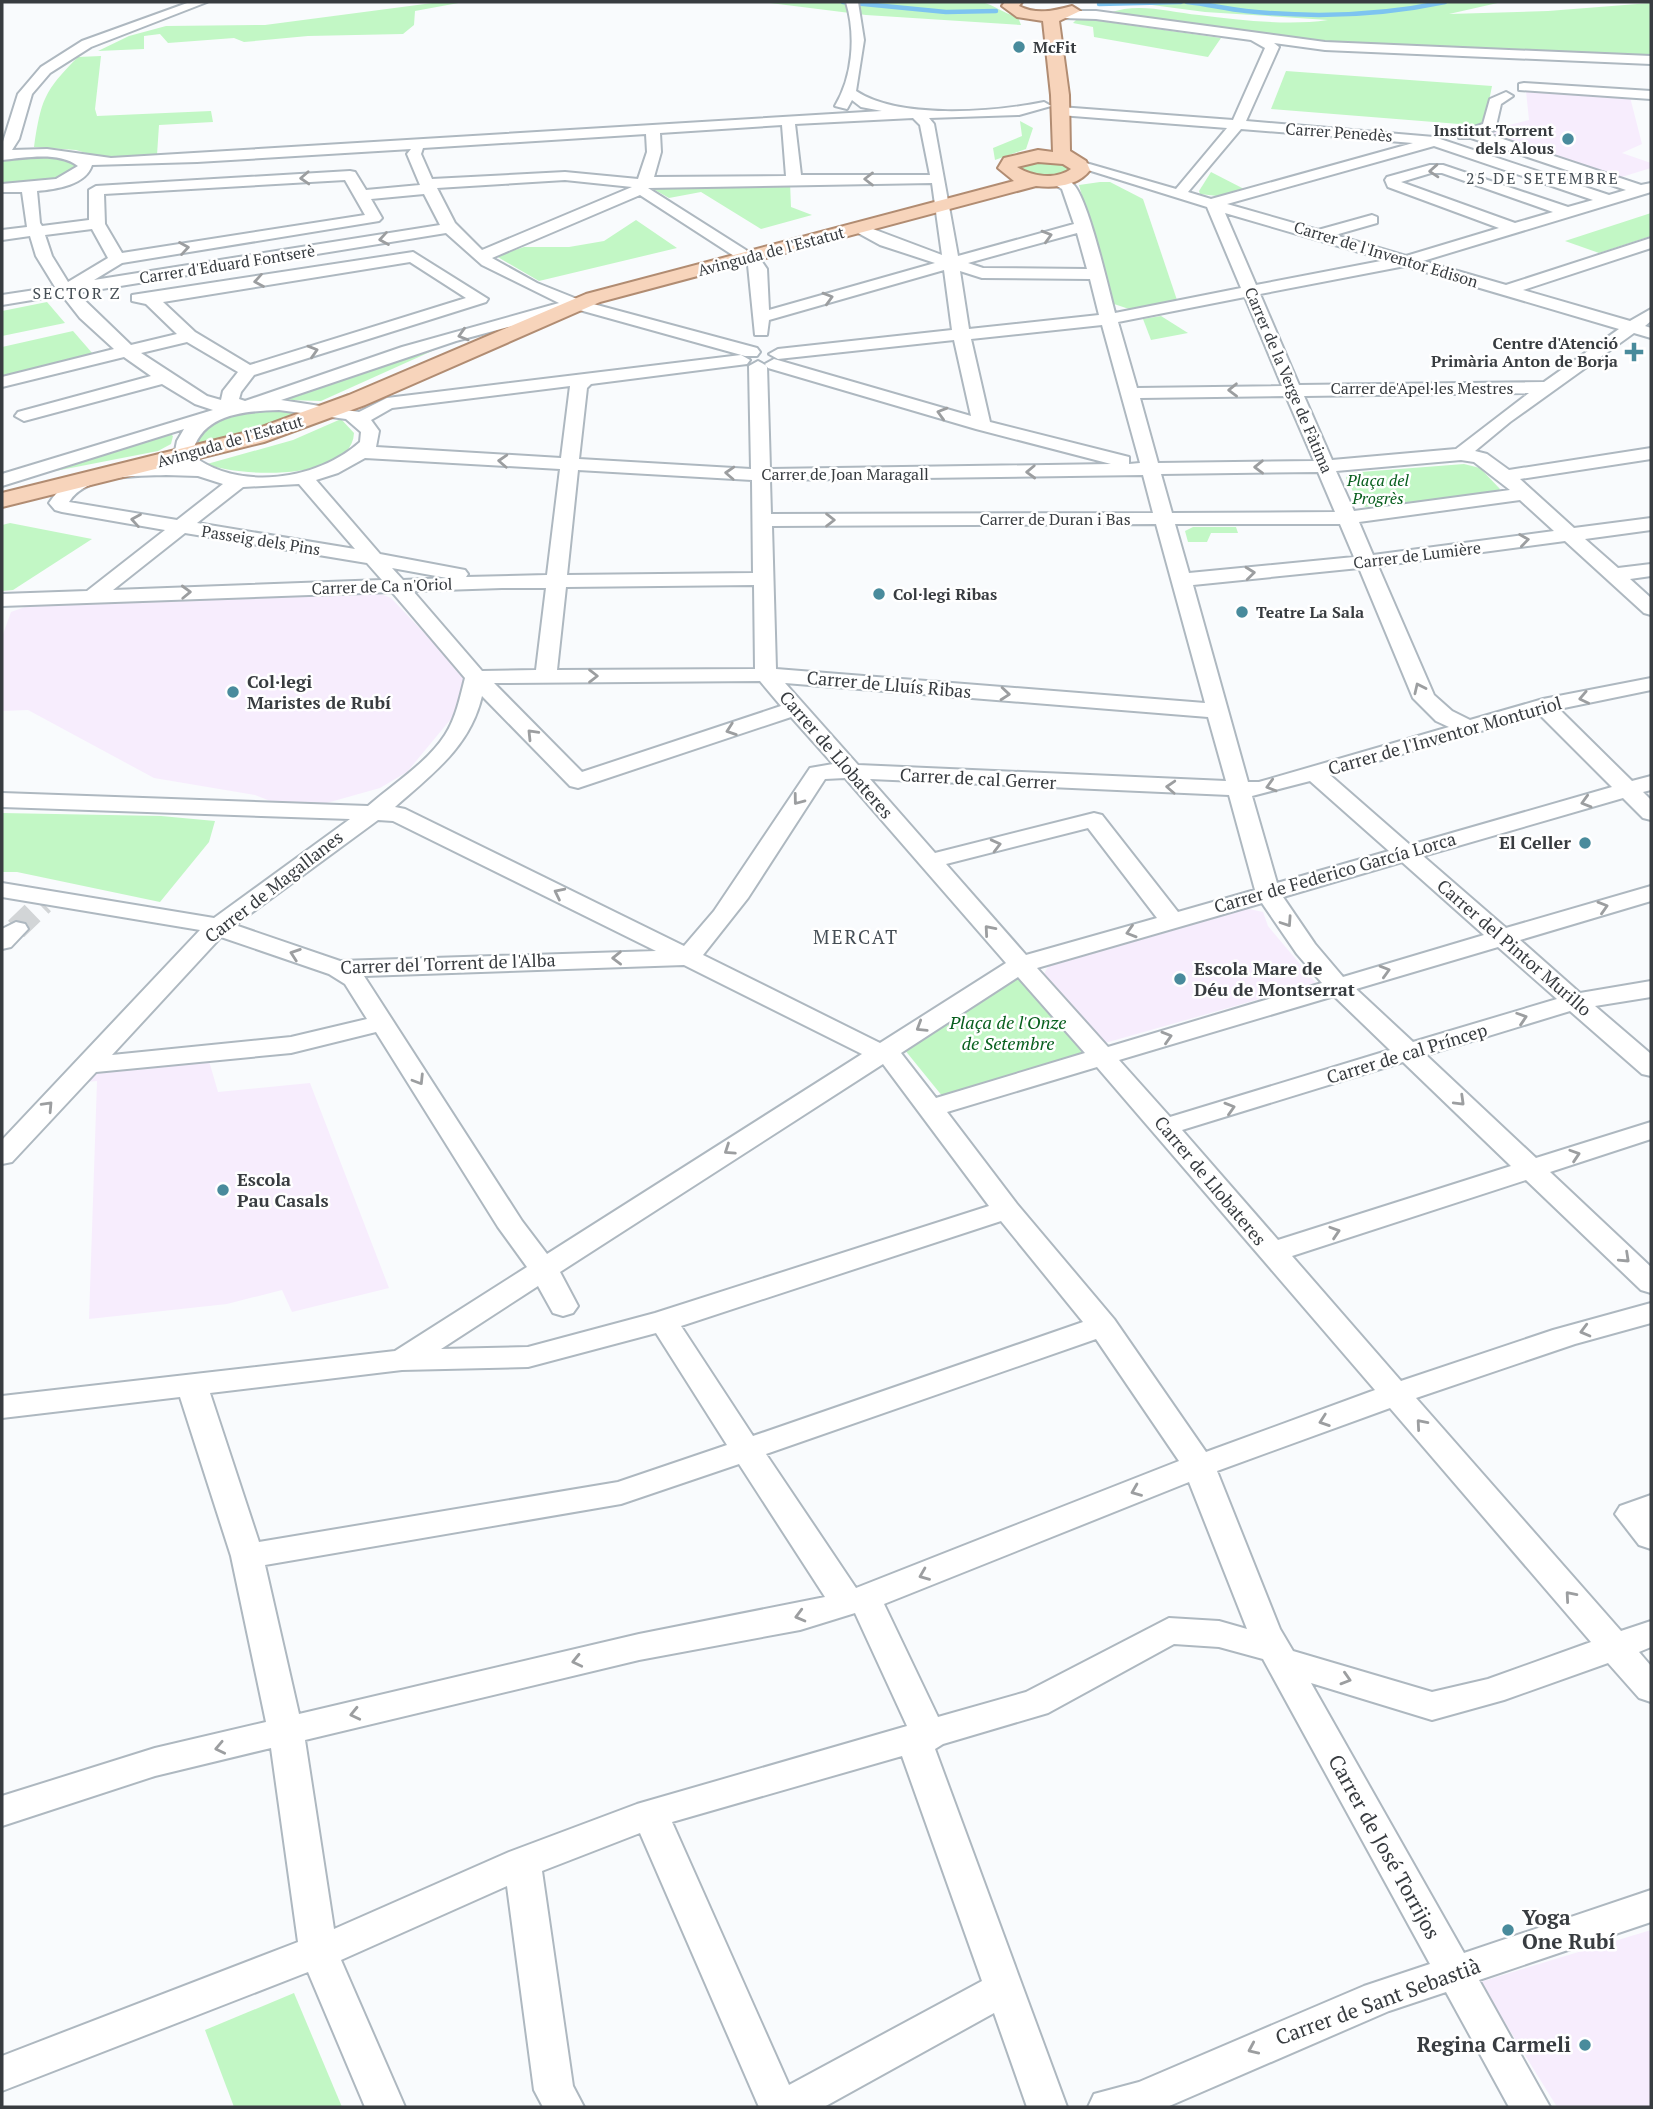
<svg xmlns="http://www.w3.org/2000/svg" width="1653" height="2109" font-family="'PT Serif',serif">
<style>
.education{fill:#f7edfd}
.green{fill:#c2f7c5}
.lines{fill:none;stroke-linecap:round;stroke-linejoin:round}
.stream{stroke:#7dc4f0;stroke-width:4.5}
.minor-tunnel{stroke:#d2d5d7;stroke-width:23;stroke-dasharray:23 11;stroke-linecap:butt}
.minor-casing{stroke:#aeb8c0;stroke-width:4}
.major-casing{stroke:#b18c72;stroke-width:4}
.minor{fill:#fff;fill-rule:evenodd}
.major{fill:#f7d4bb;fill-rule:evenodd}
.oneway{stroke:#9c9ea0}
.poi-dot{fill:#498b9c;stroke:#fff;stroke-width:2.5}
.labels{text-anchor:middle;stroke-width:5;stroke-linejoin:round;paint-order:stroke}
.far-poi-label{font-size:16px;font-weight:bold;fill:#383c40;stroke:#fff;text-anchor:start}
.far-street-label{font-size:16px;fill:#383c40;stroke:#fff}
.far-neighbourhood-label{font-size:16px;letter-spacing:2px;fill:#454e55;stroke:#fff}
.far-park-label{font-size:16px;font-style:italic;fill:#085f1e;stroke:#fff}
.poi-label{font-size:18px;font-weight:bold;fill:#383c40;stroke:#fff;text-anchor:start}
.street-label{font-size:18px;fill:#383c40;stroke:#fff}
.park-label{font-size:18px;font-style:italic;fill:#085f1e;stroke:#fff}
.neighbourhood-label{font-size:19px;letter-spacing:2px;fill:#454e55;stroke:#fff}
.near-street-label{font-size:21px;fill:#383c40;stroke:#fff}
.near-poi-label{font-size:21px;font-weight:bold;fill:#383c40;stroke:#fff;text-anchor:start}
</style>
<rect width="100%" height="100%" fill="#f9fbfd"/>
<g class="education">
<polygon points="1526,91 1630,97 1642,144 1622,153 1651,163 1651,168 1615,179 1478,133 1529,120"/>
<polygon points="371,590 391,598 466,677 460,708 407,772 380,788 323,804 278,804 255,795 154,778 28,710 2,711 2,637 11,612 33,604"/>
<polygon points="1245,908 1263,912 1268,926 1316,983 1105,1043 1044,974 1050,963"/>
<polygon points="209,1061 218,1092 310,1083 389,1288 292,1312 282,1290 227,1304 89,1319 97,1081 87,1082 90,1076 105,1069"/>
<polygon points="1651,1930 1651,2107 1557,2107 1480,1982"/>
</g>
<g class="green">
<polygon points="440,2 464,2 415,11 414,25 403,34 308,36 244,42 234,38 168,43 160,34 144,36 144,49 98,51 129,36 166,26 265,25"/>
<path d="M761,2H981C995,5 1002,13 1018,17L1021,25L866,15Z"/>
<path d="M1129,2H1502L1449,14L1548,11L1650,3L1542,2H1651V57L1298,40L1109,13C1139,2 1168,12 1199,15C1241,20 1287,26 1328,20L1205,12Z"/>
<polygon points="1077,19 1086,19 1221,38 1208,57 1094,37 1093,27 1073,23"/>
<path d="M101,56L95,109L97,116L211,111L213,122L159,125L157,155L103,158L76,150L34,147C41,100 44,91 78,57Z"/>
<polygon points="1286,71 1492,86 1484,126 1271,109"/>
<polygon points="1020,121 1033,128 1026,149 995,160 993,148 1022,136"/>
<polygon points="39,157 64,159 75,166 72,173 45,181 2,185 2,159"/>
<path d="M1029,161L1059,162L1069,169C1055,181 1037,175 1021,171L1020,165Z"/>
<polygon points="1211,172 1244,189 1217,196 1200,194 1199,191"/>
<polygon points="790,182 791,207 812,215 761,229 701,192 669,198 653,189 654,187"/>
<polygon points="1100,182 1110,182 1143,199 1177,300 1129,309 1111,303 1079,185"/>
<polygon points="1651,213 1651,236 1599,253 1565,241"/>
<polygon points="636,220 677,248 539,281 496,256 524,247 569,247 604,241"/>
<polygon points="47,302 65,323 2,336 2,311"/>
<polygon points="1161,316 1188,333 1151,340 1143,319"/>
<polygon points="73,331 93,354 2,377 2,347"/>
<polygon points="441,347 321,401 288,400 286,397"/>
<path d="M271,409L304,412L243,434L198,445L199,434C221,417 244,413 271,409Z"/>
<path d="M341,419L354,433C352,482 238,477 207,464L293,440Z"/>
<polygon points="169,433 173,436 171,444 158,451 40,474"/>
<polygon points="1464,464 1480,468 1500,489 1497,492 1365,507 1359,503 1346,478 1348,473"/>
<polygon points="10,523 92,539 13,590 2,591 2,525"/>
<polygon points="1193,527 1236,527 1238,533 1211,533 1207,542 1188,542 1185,531"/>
<polygon points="2,813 161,816 215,821 209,842 160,902 17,872 2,872"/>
<polygon points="1017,976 1086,1055 943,1097 904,1049"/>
<polygon points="294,1993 342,2107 234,2107 205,2030"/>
</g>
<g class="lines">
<g class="stream">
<polyline points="843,2 946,12 996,11"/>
<path d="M1187,2C1207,4 1226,9 1246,11C1313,18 1379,16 1445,2"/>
<polyline points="1099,4 1181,2"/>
</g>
<polyline class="minor-tunnel" points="16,929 43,903"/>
<g class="minor-casing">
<g id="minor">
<path d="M190,2H207L91,47L50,73L32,94L19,139L12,150L47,149L111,158L882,111L861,107L852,100L847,109L835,106C853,76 856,35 846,2H858L864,40L856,91C900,120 994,112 1044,102L1051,106L1019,115L929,118L934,124L958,256L1074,224L1062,189L1047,180L1049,177C1056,175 1069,178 1074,185C1089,202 1108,287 1115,313L1241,288L1207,207L1072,165L1079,161L1176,189L1227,128L1060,115L1053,111L1060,107L1233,120L1265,48L1251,40L1096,19L1064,18L1058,14L1060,11H1096L1325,42L1651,56V64L1325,50L1274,43L1279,47L1246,121L1434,137L1609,195L1626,190L1471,138H1459V132L1483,124L1490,99L1506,92L1513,96L1501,104L1495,130L1485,133L1641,185L1651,183V192L1423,261L1506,285L1651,238V248L1523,290L1630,321L1651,309V321L1645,326L1651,328V338L1634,333L1510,422L1475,451L1487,454L1509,470L1651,448V459L1520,479L1574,528L1651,518V530L1585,539L1618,568L1651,564V576L1630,579L1651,598V615L1644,613L1565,541L1378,566L1434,695L1452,711L1470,720L1543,699L1651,678V690L1559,709L1632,781L1651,776V790L1643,792L1651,800V820L1643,818L1623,798L1423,856L1506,928L1651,886V901L1520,940L1580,993L1651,981V997L1595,1006L1651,1054V1076L1642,1074L1570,1011L1426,1055L1536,1158L1651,1122V1139L1550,1172L1651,1267V1293L1641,1290L1526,1180L1292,1256L1401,1381L1553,1330L1651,1303V1323L1575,1344L1416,1398L1621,1631L1651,1621V1647L1639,1652L1651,1666V1702L1639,1698L1608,1663L1504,1700L1432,1720L1311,1683L1464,1953L1651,1890V1922L1479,1980L1550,2107H1509L1446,1992L1389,2011L1167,2107H1088L1094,2094L1139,2082L1364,1986L1430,1964L1263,1659L1219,1647L1174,1644L1048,1713L943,1744L935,1749L1067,2107H1027L994,2013L824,2107H759L640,1833L542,1871L573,2086L584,2107H543L534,2090L507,1886L341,1960L405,2107H365L308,1972L2,2091V2056L298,1942L271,1748L155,1776L2,1826V1796L155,1748L266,1722L231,1556L180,1397L2,1418V1396L395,1351L527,1267L498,1227L376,1032L291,1053L96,1072L12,1162L2,1164V1140L200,930L2,897V883L214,918L350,819L2,807V793L368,806C393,784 427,763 445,735C456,718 460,697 465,678L392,592L2,606V594L87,591L165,530L62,512L55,510L49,503C75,462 138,464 181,464L174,456L177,441L184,429L2,486V474L213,410L195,404L162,384L24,421L15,416L18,412L151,376L124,357L2,387V377L114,349L80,318L62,295L2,305V295L55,287L36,256L30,236L2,240V230L27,227L22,192H2V184L56,179L78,166C58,151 25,158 2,160V145L18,94L41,67L82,41ZM913,118L920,125L930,175H801L795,124ZM782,125L786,176L654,177L661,152L660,133ZM1241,129L1413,143L1211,199L1188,192ZM646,134L647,152L638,179L565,172L432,179L421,154L423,148ZM1434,146L1593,200L1568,207L1443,165H1430L1387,177L1385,180L1388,187L1499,228L1406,256L1335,235L1377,223V217L1372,215L1318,230L1227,204ZM411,149L407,154L420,185L366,190L355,172L350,171L96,186L89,190V220L42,226L40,223L37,191C57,189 86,185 92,165L197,162ZM1431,173H1442L1553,212L1515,223L1401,182ZM345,180L365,215L122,253L105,224L104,194ZM565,180L632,187L482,250L455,223L437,188ZM932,183L942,255L857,223L849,228L880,245L935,263L769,310L767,269L760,259L648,188ZM424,194L440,225L94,280L122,263L379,221L382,218L371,199ZM640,195L748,265L755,335H767L769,320L944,270L952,330L778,349L769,354L778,359L954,340L971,416L774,359L765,364L768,368L976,429L1111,464L770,469L767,366L758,361L749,366L751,469L579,459L587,388L591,384L747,364L750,360L741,355L387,398L359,412L281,400L456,341L576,309L745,356H757L760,352L757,348L582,301L537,283L492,258ZM1225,213L1386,260L1256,285ZM92,229L108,258L68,282L52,256L45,235ZM446,233L482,265L559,303L402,347L245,401L239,399L241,392L254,375L486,302L488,299L413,252L132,295V301L146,304L177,334L131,345L77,293ZM1077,233L1087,269L983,268L968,263ZM410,262L466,298L250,365L195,332L163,302ZM1405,266L1619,329L1544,382L1299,385L1260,294ZM960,271L982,278L1090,279L1099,315L969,329ZM1245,297L1282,386L1137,388L1118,322ZM1102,325L1140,463L1129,464V457L990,422L971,339ZM187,342L238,372L223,391L221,400L207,396L141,353ZM570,386L561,458L376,447L379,431L371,420L392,408ZM1529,393L1456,449L1332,460L1304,396ZM1286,396L1314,461L1158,463L1140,398ZM279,410L346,419L361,432L360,442C318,480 238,492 192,455C200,414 244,411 279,410ZM365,458L560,469L547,575L466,577L468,574L465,570L380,554L316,480L338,473ZM1461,460L1474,462L1510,490L1354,511L1336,471ZM578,470L752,480L753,573L567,575ZM1318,472L1335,512L1172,513L1161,474ZM166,475L198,476L223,484L177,520L69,502C86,474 138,476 166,475ZM1143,475L1153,513L771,514L770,480ZM299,484L355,549L197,523L243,487ZM1520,500L1554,531L1373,555L1359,522ZM1156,524L1205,703L776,669L772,526ZM1175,524H1340L1354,557L1189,573ZM185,533L367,563L382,580L113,590ZM392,568L447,578L403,580ZM1359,568L1413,698L1436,721L1449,727L1259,782H1248L1193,585ZM754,585L755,669L557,670L566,587ZM502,588H546L536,670L482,671L413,591ZM760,681L781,706L582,772L494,683ZM785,683L1208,717L1226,781L858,765ZM482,696L570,786L578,788L791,717L833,764L810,768L714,911L684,946L405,809L395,807C432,774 470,747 482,696ZM1539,714L1612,787L1410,845L1330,775ZM845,778L1006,963L880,1043L703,955L748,898L825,779ZM870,779L1229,795L1255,890L1178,912L1102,815L1094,813L935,853ZM1310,781L1389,851L1277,883L1252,796ZM378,820L393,821L656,951L340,961L235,925ZM1088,828L1157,918L1026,955L946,864ZM1402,862L1484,935L1343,977L1315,944L1283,897ZM1262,903L1297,954L1322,983L1108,1047L1037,968ZM221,937L329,974L345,984L367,1019L291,1037L112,1055ZM1498,947L1557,999L1413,1042L1356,989ZM684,965L862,1054L547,1254L522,1221L364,976ZM1018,977L1085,1053L936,1098L901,1053ZM1334,996L1390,1050L1170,1117L1119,1060ZM1403,1062L1511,1166L1278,1240L1182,1130ZM883,1064L989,1206L655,1313L528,1347L441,1349L538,1286L553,1313L563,1316L573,1313L578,1306L560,1272ZM1097,1067L1375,1390L1206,1452L1114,1319L1017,1204L947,1112ZM1001,1221L1083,1322L753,1436L681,1326ZM656,1333L727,1445L618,1482L259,1542L210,1393L402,1370L528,1367ZM1096,1339L1179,1461L856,1588L766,1454ZM1390,1408L1591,1642L1488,1679L1432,1692L1293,1651L1280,1629L1217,1471ZM739,1464L825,1597L639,1634L299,1714L265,1565L621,1504ZM1189,1482L1247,1629L1219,1621L1169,1618L1026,1692L938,1717L884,1604ZM855,1613L907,1726L637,1804L509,1852L334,1929L305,1740L639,1660L800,1630ZM902,1756L982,1981L789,2085L672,1822Z"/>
<polygon points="1524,83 1651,91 1651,99 1519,90 1519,84"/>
<polygon points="16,922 25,924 28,929 11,947 2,949 2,929"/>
<polygon points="1651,1495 1651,1549 1639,1545 1615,1514 1620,1506"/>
</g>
</g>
<g class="major-casing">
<path id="major" d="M1005,2H1022L1019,6C1036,15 1054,11 1072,6L1080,11L1059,21L1069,95L1070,151L1086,161L1090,170C1078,186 1055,188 1036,186L600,302L365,405L264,442L2,507V493L248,432L349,395L586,294L1014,181L998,168L1004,158L1038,150L1053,152L1051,95L1043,21L1017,17L1002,6ZM1038,162L1063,164L1071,169C1056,180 1032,177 1017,167Z"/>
</g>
<use href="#minor" class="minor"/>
<use href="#major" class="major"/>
</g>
<defs><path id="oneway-chevron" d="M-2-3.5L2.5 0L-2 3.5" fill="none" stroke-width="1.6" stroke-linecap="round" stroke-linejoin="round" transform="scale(1.75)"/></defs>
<g class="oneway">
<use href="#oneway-chevron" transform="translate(1434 171) rotate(176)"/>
<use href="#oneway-chevron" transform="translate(305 178) rotate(177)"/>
<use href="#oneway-chevron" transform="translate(869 179) rotate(180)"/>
<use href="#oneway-chevron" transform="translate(1047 236) rotate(-16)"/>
<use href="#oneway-chevron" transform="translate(384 239) rotate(171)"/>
<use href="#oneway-chevron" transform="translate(184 248) rotate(-9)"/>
<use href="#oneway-chevron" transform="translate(259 281) rotate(170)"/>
<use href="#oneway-chevron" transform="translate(828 298) rotate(-16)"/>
<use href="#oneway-chevron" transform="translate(463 335) rotate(163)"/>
<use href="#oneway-chevron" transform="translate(313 351) rotate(-17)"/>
<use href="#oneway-chevron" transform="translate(1233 390) rotate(179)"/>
<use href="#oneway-chevron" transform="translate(942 413) rotate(-164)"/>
<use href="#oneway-chevron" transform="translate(503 461) rotate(-177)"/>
<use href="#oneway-chevron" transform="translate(1259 467) rotate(179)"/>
<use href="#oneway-chevron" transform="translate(1031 472) rotate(178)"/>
<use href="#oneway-chevron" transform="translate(730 473) rotate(-177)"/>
<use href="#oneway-chevron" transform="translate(136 520) rotate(-170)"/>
<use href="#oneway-chevron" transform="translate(830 520)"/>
<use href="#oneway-chevron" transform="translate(1524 540) rotate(-8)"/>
<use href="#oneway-chevron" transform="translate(1250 573) rotate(-6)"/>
<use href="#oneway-chevron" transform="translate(186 592) rotate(-2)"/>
<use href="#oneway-chevron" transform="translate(593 676)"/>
<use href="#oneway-chevron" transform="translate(1419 688) rotate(-115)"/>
<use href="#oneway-chevron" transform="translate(1005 694) rotate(5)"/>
<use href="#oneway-chevron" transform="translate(1584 698) rotate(168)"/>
<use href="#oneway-chevron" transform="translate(731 730) rotate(161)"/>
<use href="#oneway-chevron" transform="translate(532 734) rotate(-134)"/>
<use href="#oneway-chevron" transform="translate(1271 786) rotate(164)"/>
<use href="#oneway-chevron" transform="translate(1171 787) rotate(-177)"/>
<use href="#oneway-chevron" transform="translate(798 800) rotate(127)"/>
<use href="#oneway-chevron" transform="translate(1586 802) rotate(164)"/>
<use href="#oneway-chevron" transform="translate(996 845) rotate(-14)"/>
<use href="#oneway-chevron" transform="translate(559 893) rotate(-154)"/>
<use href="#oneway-chevron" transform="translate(1603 907) rotate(-17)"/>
<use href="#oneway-chevron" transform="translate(1287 922) rotate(56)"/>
<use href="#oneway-chevron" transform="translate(989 930) rotate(-131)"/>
<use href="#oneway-chevron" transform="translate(1131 932) rotate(163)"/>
<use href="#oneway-chevron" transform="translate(295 954) rotate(-161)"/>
<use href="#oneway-chevron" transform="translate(617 958) rotate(179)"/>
<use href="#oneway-chevron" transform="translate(1385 971) rotate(-16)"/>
<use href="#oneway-chevron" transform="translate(1522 1018) rotate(-18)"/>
<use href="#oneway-chevron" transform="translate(921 1027) rotate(148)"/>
<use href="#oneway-chevron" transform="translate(1167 1037) rotate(-17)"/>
<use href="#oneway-chevron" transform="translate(419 1080) rotate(58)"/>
<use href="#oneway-chevron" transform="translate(1460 1101) rotate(44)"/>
<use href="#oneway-chevron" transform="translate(48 1106) rotate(-47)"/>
<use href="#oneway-chevron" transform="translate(1230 1108) rotate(-17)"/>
<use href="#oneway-chevron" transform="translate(729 1150) rotate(146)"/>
<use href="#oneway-chevron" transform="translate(1575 1155) rotate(-18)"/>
<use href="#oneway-chevron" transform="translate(1335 1232) rotate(-18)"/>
<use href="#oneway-chevron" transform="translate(1625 1258) rotate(43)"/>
<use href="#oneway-chevron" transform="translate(1585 1331) rotate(165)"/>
<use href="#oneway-chevron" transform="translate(1324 1421) rotate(161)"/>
<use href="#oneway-chevron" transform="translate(1421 1424) rotate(-131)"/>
<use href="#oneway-chevron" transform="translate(1136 1491) rotate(158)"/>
<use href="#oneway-chevron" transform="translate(924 1575) rotate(158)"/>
<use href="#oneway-chevron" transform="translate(1570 1596) rotate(-131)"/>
<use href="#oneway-chevron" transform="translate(800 1616) rotate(165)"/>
<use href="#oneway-chevron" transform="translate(577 1661) rotate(167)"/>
<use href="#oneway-chevron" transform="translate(1346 1679) rotate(17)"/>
<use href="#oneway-chevron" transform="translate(355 1714) rotate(167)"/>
<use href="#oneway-chevron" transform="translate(220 1748) rotate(168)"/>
<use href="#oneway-chevron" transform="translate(1253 2049) rotate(156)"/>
</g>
<g class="poi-dot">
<circle cx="1019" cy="47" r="7"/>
<circle cx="1568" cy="139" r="7"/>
<path d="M1630.5 341.5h7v7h7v7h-7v7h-7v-7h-7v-7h7z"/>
<circle cx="879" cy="594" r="7"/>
<circle cx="1242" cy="612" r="7"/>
<circle cx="233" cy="692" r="7"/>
<circle cx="1585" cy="843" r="7"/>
<circle cx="1180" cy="979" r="7"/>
<circle cx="223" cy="1190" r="7"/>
<circle cx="1508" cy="1930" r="7"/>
<circle cx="1585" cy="2045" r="7"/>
</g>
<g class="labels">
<g class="far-poi-label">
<text x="1033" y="53">McFit</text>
<text x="1554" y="136" text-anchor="end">Institut Torrent<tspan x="1554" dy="18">dels Alous</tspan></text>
<text x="1618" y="349" text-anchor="end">Centre d'Atenció<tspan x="1618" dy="18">Primària Anton de Borja</tspan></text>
<text x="893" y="600">Col·legi Ribas</text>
<text x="1256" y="618">Teatre La Sala</text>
</g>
<g class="far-street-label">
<text transform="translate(1339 132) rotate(4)" y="6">Carrer Penedès</text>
<text transform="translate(771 251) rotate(-15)" y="6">Avinguda de l'Estatut</text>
<text transform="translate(1386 254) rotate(17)" y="6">Carrer de l'Inventor Edison</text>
<text transform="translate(227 264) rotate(-9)" y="6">Carrer d'Eduard Fontserè</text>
<text transform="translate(1289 380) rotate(67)" y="6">Carrer de la Verge de Fàtima</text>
<text x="1422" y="394">Carrer de'Apel·les Mestres</text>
<text transform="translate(230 441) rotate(-16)" y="6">Avinguda de l'Estatut</text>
<text x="845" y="480">Carrer de Joan Maragall</text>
<text x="1055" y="525">Carrer de Duran i Bas</text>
<text transform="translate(261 540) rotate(9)" y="6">Passeig dels Pins</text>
<text transform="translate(1417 555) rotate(-7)" y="6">Carrer de Lumière</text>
<text transform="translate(382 586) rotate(-2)" y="6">Carrer de Ca n'Oriol</text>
</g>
<g class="far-neighbourhood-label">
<text x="1543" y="184">25 DE SETEMBRE</text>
<text x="77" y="299">SECTOR Z</text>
</g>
<g class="far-park-label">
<text x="1378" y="486">Plaça del<tspan x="1378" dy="18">Progrès</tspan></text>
</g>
<g class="poi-label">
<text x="247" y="688">Col·legi<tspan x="247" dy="21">Maristes de Rubí</tspan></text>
<text x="1571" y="849" text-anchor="end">El Celler</text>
<text x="1194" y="975">Escola Mare de<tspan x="1194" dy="21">Déu de Montserrat</tspan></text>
<text x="237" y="1186">Escola<tspan x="237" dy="21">Pau Casals</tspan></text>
</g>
<g class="street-label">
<text transform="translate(889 685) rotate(5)" y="6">Carrer de Lluís Ribas</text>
<text transform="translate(1445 736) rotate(-16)" y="6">Carrer de l'Inventor Monturiol</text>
<text transform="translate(836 755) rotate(49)" y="6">Carrer de Llobateres</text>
<text transform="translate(978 779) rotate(3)" y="6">Carrer de cal Gerrer</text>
<text transform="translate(1335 873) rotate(-16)" y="6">Carrer de Federico García Lorca</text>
<text transform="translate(274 887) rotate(-38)" y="6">Carrer de Magallanes</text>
<text transform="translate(1514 948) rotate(41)" y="6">Carrer del Pintor Murillo</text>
<text transform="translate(448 964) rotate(-2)" y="6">Carrer del Torrent de l'Alba</text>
<text transform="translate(1407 1054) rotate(-17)" y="6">Carrer de cal Príncep</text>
<text transform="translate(1210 1181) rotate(50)" y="6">Carrer de Llobateres</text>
</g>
<g class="park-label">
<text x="1008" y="1029">Plaça de l'Onze<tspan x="1008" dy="21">de Setembre</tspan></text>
</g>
<g class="neighbourhood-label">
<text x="856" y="944">MERCAT</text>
</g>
<g class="near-street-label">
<text transform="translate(1384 1847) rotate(61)" y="7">Carrer de José Torrijos</text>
<text transform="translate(1378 2002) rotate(-20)" y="7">Carrer de Sant Sebastià</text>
</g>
<g class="near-poi-label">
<text x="1522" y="1925">Yoga<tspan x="1522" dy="24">One Rubí</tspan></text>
<text x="1571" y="2052" text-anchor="end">Regina Carmeli</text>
</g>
</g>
<rect width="1653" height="2109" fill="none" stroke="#383c40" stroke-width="7"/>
</svg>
